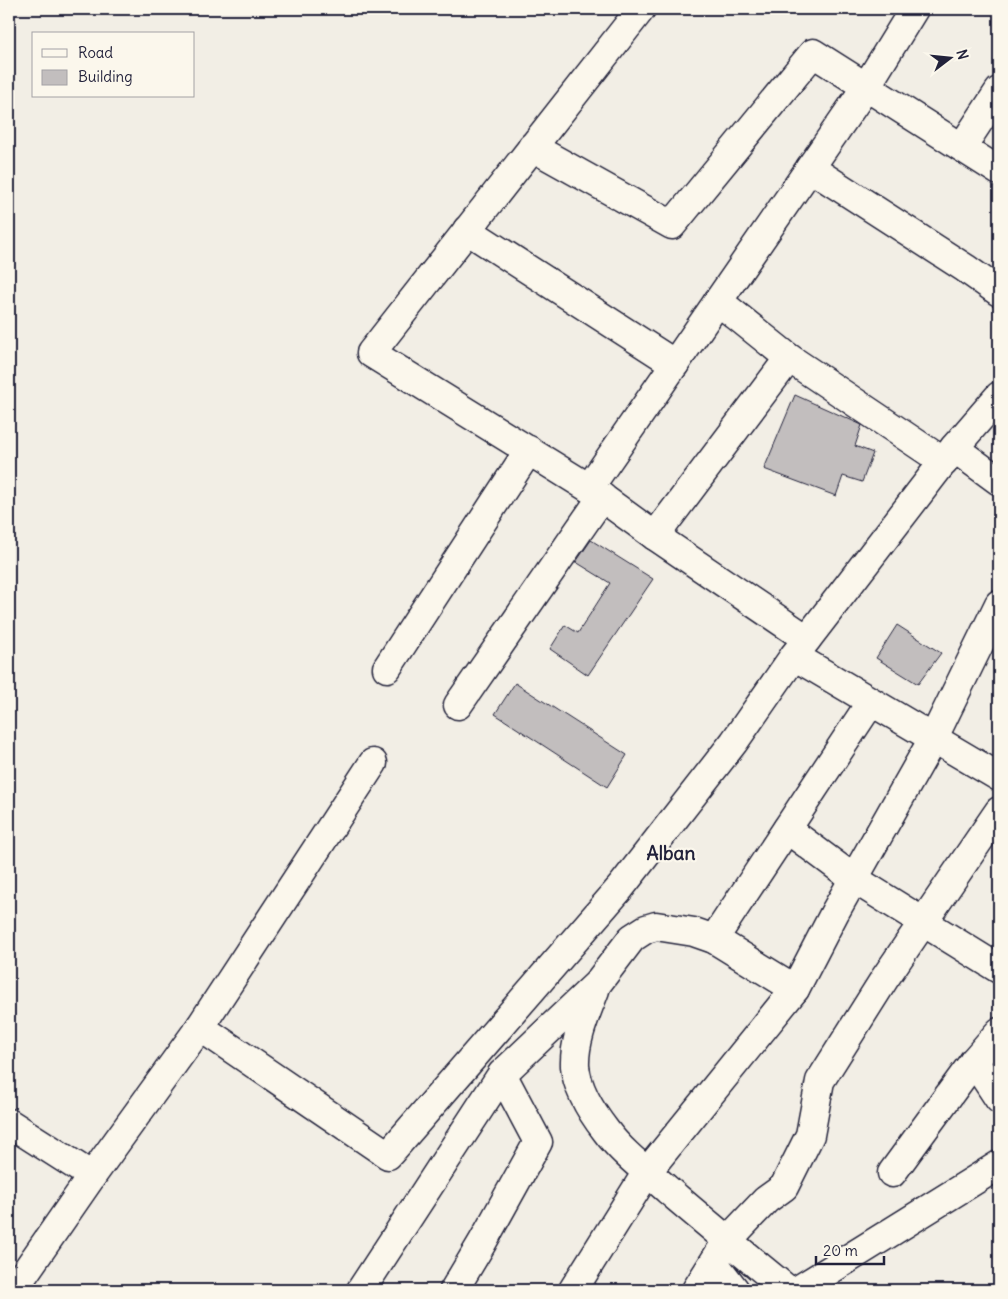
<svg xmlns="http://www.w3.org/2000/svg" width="1008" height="1299" font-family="Delius,sans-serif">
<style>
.building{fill:#c2bebe;stroke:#22223b}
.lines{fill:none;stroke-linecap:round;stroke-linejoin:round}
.minor-casing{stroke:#22223b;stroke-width:31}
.minor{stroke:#fbf7ec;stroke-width:28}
.labels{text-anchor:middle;stroke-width:4.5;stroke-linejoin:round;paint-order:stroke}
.quarter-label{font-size:19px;font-weight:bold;fill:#22223b;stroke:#fbf7ec}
</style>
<rect width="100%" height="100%" fill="#f2eee5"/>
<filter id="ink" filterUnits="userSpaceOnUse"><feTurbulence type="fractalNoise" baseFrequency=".02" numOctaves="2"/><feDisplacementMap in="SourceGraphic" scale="10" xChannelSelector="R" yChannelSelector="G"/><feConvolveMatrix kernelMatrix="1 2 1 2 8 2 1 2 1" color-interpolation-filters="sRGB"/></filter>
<g filter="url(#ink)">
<g class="building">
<polygon points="795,395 862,425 855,446 873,453 862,482 843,476 836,496 764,469"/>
<polygon points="591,540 653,579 588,675 550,649 565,625 578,633 610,583 576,562"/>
<polygon points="897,625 941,653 918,684 876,658"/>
<polygon points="515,683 627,755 607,787 495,714"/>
</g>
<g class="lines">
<g class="minor-casing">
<g id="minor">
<polyline points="641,9 371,353 589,488 655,536 807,639"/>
<polyline points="532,147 672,225 813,53 999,171"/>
<polyline points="962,147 999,91"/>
<polyline points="810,168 965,268 999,292"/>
<polyline points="467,230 675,364"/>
<polyline points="718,301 789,358 944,462"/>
<polyline points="954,448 999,481"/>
<polyline points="589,488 866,87 914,9"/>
<polyline points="655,536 789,358"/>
<polyline points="794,656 999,777"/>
<polyline points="387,668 529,450"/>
<polyline points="458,705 602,497"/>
<polyline points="787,829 854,879 999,969"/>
<polyline points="714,939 871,702"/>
<path d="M595,990C586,1014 574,1040 575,1066C577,1089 592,1113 606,1131C623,1154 648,1172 669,1191C708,1224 748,1258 788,1290"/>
<polyline points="200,1027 388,1155 621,887 734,742 794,656 954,448 999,396"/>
<polyline points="974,1061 999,1099"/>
<polyline points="9,1123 92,1176"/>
<polyline points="892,1173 974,1061 999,1032"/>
<polyline points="714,1263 735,1290"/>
<polyline points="13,1290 92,1176 200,1027 373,763"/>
<polyline points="361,1290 502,1074 597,984 632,938 646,929 656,926 694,932 714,939 795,989"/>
<polyline points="454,1290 482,1243 538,1142 502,1074"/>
<polyline points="573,1290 647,1172 795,989 835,912 933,739 999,604"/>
<polyline points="696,1290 727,1241 766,1200 784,1187 810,1135 820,1081 885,978 999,811"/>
<polyline points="798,1290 999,1165"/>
</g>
</g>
<use href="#minor" class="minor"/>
</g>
</g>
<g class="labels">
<g class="quarter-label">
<text x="671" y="860">Alban</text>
</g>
</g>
<rect width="1008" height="1299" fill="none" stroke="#fbf7ec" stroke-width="30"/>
<rect x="15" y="15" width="978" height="1269" fill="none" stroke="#22223b" stroke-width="2" filter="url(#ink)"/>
<rect x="32" y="32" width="162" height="65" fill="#fbf7ec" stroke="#a4a2a5"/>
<rect x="42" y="49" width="25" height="8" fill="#fbf7ec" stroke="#a4a2a5"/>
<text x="78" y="58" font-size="15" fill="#22223b">Road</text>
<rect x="42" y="70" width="25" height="15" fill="#c2bebe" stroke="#a4a2a5"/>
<text x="78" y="82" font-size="15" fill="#22223b">Building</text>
<g transform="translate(950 58) rotate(74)" stroke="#fbf7ec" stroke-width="4" paint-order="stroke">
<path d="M0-4L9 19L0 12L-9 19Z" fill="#22223b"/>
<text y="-8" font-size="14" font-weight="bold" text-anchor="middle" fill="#22223b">N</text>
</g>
<path d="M816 1256v8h68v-8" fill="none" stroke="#22223b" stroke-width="2.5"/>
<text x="823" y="1256" font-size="15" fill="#22223b" stroke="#fbf7ec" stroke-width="4" paint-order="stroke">20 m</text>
</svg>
